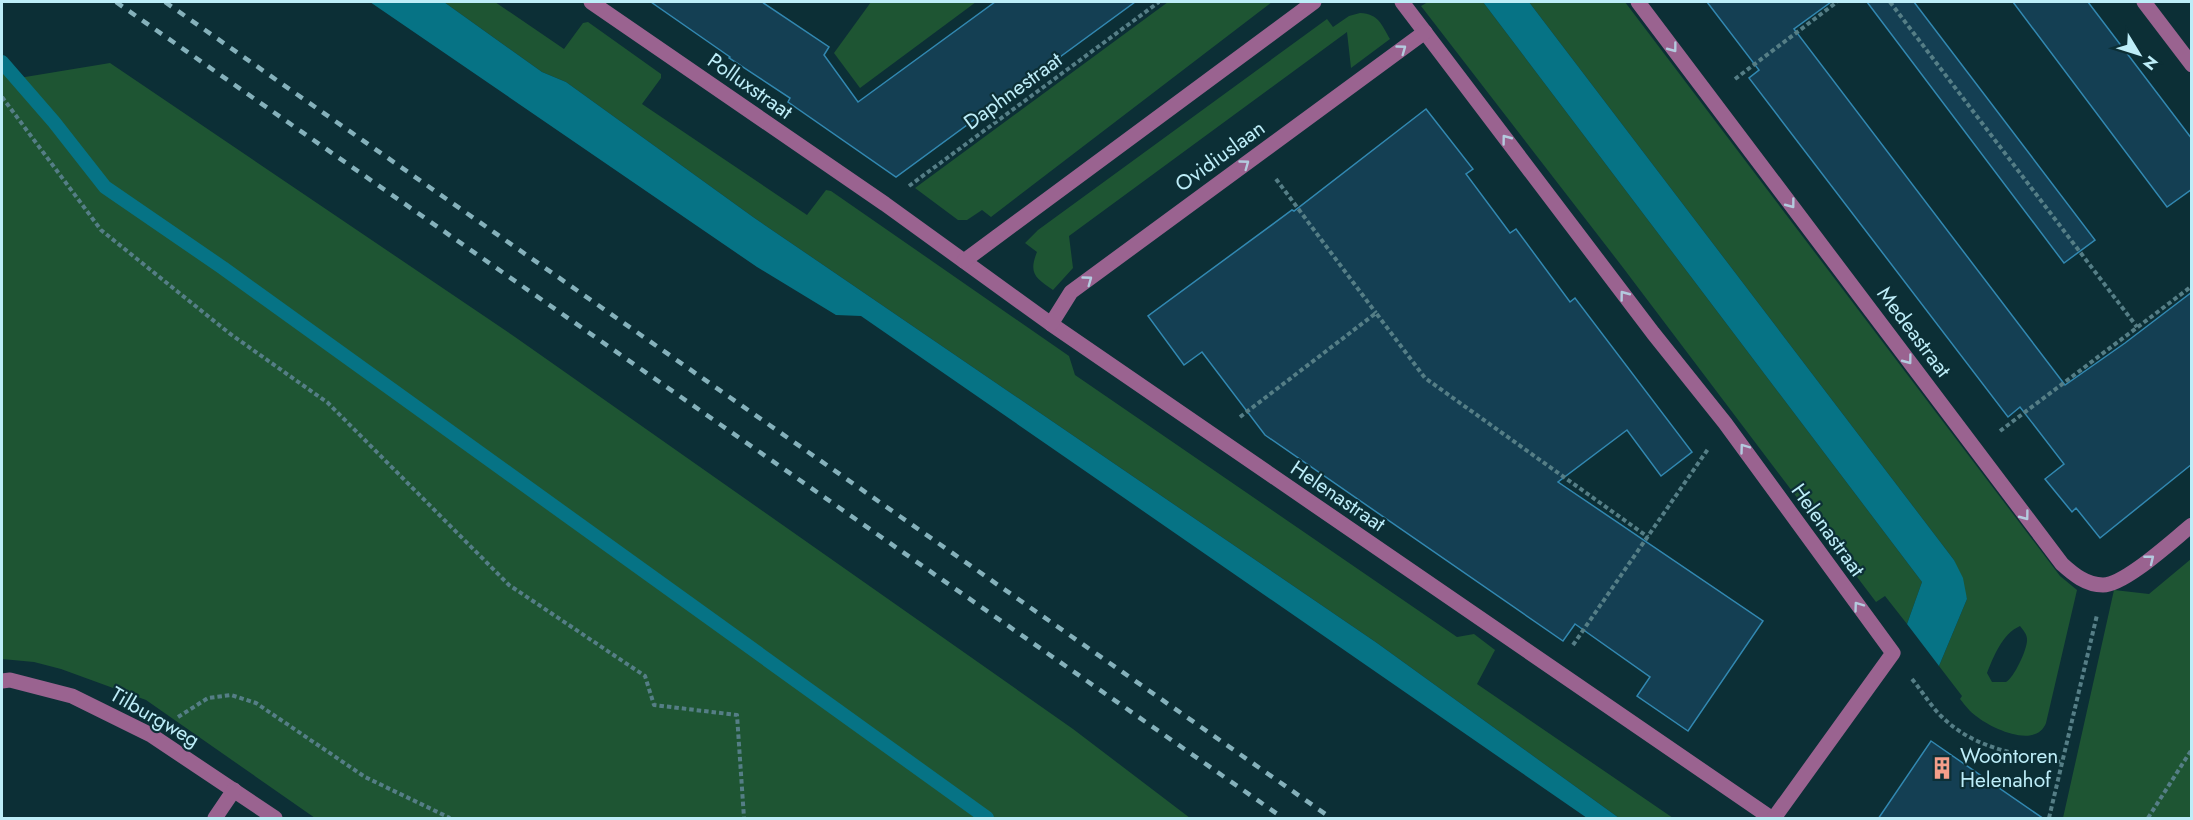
<svg xmlns="http://www.w3.org/2000/svg" width="2193" height="820" font-family="Jost,sans-serif">
<style>
.green{fill:#1e5533;fill-rule:evenodd}
.water{fill:#067385}
.lines{fill:none;stroke-linecap:round;stroke-linejoin:round}
.stream{stroke:#067385;stroke-width:14}
.building{fill:#143f53;stroke:#3288b1;stroke-width:1.5}
.path{stroke:#557e86;stroke-width:4;stroke-dasharray:4.5 3;stroke-linecap:butt}
.minor{stroke:#9a6390;stroke-width:15}
.rail{stroke:#85b1bb;stroke-width:4.5;stroke-dasharray:8 8;stroke-linecap:butt}
.oneway{stroke:#b4cade}
.labels{text-anchor:middle;stroke-width:4.5;stroke-linejoin:round;paint-order:stroke}
.street-label{font-size:21px;fill:#bdedf8;stroke:#0c2f36}
.poi-label{font-size:21px;fill:#bdedf8;stroke:#0c2f36;text-anchor:start}
</style>
<rect width="100%" height="100%" fill="#0c2f36"/>
<g class="green">
<polygon points="444,2 495,2 564,49 583,23 588,22 661,74 661,78 642,104 807,215 826,190 831,191 1069,356 1075,375 1457,637 1474,634 1495,650 1477,684 1673,818 1619,818 1377,643 753,217 566,82 542,72"/>
<polygon points="871,2 976,2 860,88 834,53"/>
<polygon points="1168,2 1272,2 991,217 982,210 967,220 958,220 915,188"/>
<polygon points="1428,2 1483,2 1922,582 1907,624 1885,596 1876,602 1621,265 1421,6"/>
<path d="M1529,2H1625L2060,576L2077,590L2046,723C2036,749 1992,729 1976,716C1970,712 1965,705 1960,699L1962,696L1939,666L1967,599L1954,560ZM2020,626C2023,630 2027,634 2027,639C2028,648 2014,678 2006,682H1992L1987,673C1994,656 2002,634 2020,626Z"/>
<path d="M1360,13C1379,14 1381,24 1390,39L1351,68L1347,32L1069,236L1073,268L1053,290C1036,278 1028,274 1037,252L1025,243L1038,230L1327,19L1333,27L1349,16Z"/>
<polygon points="110,63 515,337 1073,729 1190,818 315,818 146,700 61,669 34,662 2,659 2,67 13,79"/>
<polygon points="2191,559 2191,818 2063,818 2114,590 2149,594"/>
</g>
<g class="water">
<polygon points="370,2 444,2 542,72 566,82 753,217 1377,643 1619,818 1587,818 861,316 836,315 757,267"/>
<polygon points="1483,2 1529,2 1954,560 1963,578 1967,599 1939,666 1907,624 1922,582"/>
</g>
<g class="lines">
<polyline class="stream" points="2,62 54,122 105,187 223,268 987,818"/>
</g>
<g class="building">
<polygon points="651,2 762,2 829,47 824,55 858,102 995,2 1135,2 896,177 788,102 790,98 729,58 730,57"/>
<polygon points="1707,2 1831,2 1794,29 2065,385 2125,343 2192,292 2192,464 2100,538 2076,508 2072,512 2045,479 2064,464 2020,407 2008,417 1749,78 1759,70"/>
<polygon points="1867,2 1914,2 2095,240 2064,263"/>
<polygon points="2013,2 2088,2 2192,139 2192,189 2167,207"/>
<polygon points="1426,109 1473,169 1466,174 1510,233 1516,229 1570,302 1575,298 1692,452 1661,476 1627,430 1558,482 1763,621 1688,731 1637,696 1650,677 1575,624 1563,641 1265,435 1202,352 1184,365 1148,316 1292,210 1294,211"/>
<polygon points="1931,741 2044,819 1878,819"/>
</g>
<g class="lines">
<g class="path">
<polyline points="1890,2 2137,327"/>
<polyline points="1735,79 1837,2"/>
<polyline points="2,97 101,230 229,333 328,403 509,585 645,676 654,705 737,715 744,818"/>
<polyline points="1276,179 1376,313"/>
<polyline points="909,186 1159,2"/>
<polyline points="1240,417 1376,313 1425,378 1648,537"/>
<polyline points="2000,431 2192,286"/>
<polyline points="1573,645 1708,449"/>
<path d="M1912,679C1922,691 1930,705 1941,716C1974,749 2018,755 2062,762"/>
<polyline points="178,717 208,698 231,695 256,703 365,777 450,818"/>
<polyline points="2049,818 2097,615"/>
<polyline points="2148,818 2192,749"/>
</g>
<g class="minor">
<polyline points="591,2 885,204 1051,324 1771,818"/>
<polyline points="1402,2 1653,333 1725,423 1893,653 1774,818"/>
<path d="M1638,2L2062,564C2073,574 2086,585 2103,585C2125,585 2173,540 2192,525"/>
<polyline points="2144,2 2192,65"/>
<polyline points="964,261 1314,2"/>
<polyline points="1051,324 1071,292 1425,32"/>
<polyline points="2,681 10,680 72,696 151,735 275,818"/>
<polyline points="215,818 234,790"/>
</g>
<g class="rail">
<polyline points="116,2 1283,818"/>
<polyline points="165,2 1331,818"/>
</g>
</g>
<defs><path id="oneway-chevron" d="M-2-3.5L2.5 0L-2 3.5" fill="none" stroke-width="1.6" stroke-linecap="round" stroke-linejoin="round" transform="scale(1.5)"/></defs>
<g class="oneway">
<use href="#oneway-chevron" transform="translate(1673 48) rotate(53)"/>
<use href="#oneway-chevron" transform="translate(1402 49) rotate(-36)"/>
<use href="#oneway-chevron" transform="translate(1506 139) rotate(-127)"/>
<use href="#oneway-chevron" transform="translate(1245 164) rotate(-36)"/>
<use href="#oneway-chevron" transform="translate(1791 204) rotate(53)"/>
<use href="#oneway-chevron" transform="translate(1088 280) rotate(-36)"/>
<use href="#oneway-chevron" transform="translate(1624 295) rotate(-127)"/>
<use href="#oneway-chevron" transform="translate(1908 360) rotate(53)"/>
<use href="#oneway-chevron" transform="translate(1744 448) rotate(-126)"/>
<use href="#oneway-chevron" transform="translate(2025 516) rotate(53)"/>
<use href="#oneway-chevron" transform="translate(2150 559) rotate(-39)"/>
<use href="#oneway-chevron" transform="translate(1858 606) rotate(-126)"/>
</g>
<defs>
<g id="building-bare" transform="scale(1.8)"><path d="M-4-6H4V6H1V3H-1V6H-4ZM-2.5-4.3h1.7v1.8h-1.7ZM.8-4.3h1.7v1.8H.8ZM-2.5-1h1.7V.8h-1.7ZM.8-1h1.7V.8H.8Z" fill="#f49e8a" stroke="#0c2f36" stroke-width="2.5" paint-order="stroke"/></g>
</defs>
<g fill-rule="evenodd">
<use href="#building-bare" x="1942" y="768"/>
</g>
<g class="labels">
<g class="street-label">
<text transform="translate(750 86) rotate(35)" y="7">Polluxstraat</text>
<text transform="translate(1013 91) rotate(-36)" y="7">Daphnestraat</text>
<text transform="translate(1220 156) rotate(-36)" y="7">Ovidiuslaan</text>
<text transform="translate(1914 332) rotate(53)" y="7">Medeastraat</text>
<text transform="translate(1338 496) rotate(34)" y="7">Helenastraat</text>
<text transform="translate(1828 530) rotate(54)" y="7">Helenastraat</text>
<text transform="translate(155 717) rotate(30)" y="7">Tilburgweg</text>
</g>
<g class="poi-label">
<text x="1960" y="763">Woontoren<tspan x="1960" dy="24">Helenahof</tspan></text>
</g>
</g>
<rect width="2193" height="820" fill="none" stroke="#bdedf8" stroke-width="6"/>
<g transform="translate(2139 54) rotate(128)" stroke="#0c2f36" stroke-width="4.5" paint-order="stroke">
<path d="M0-4.5L10 22L0 15L-10 22Z" fill="#bdedf8"/>
<text y="-9" font-size="16" font-weight="bold" text-anchor="middle" fill="#bdedf8">N</text>
</g>
</svg>
